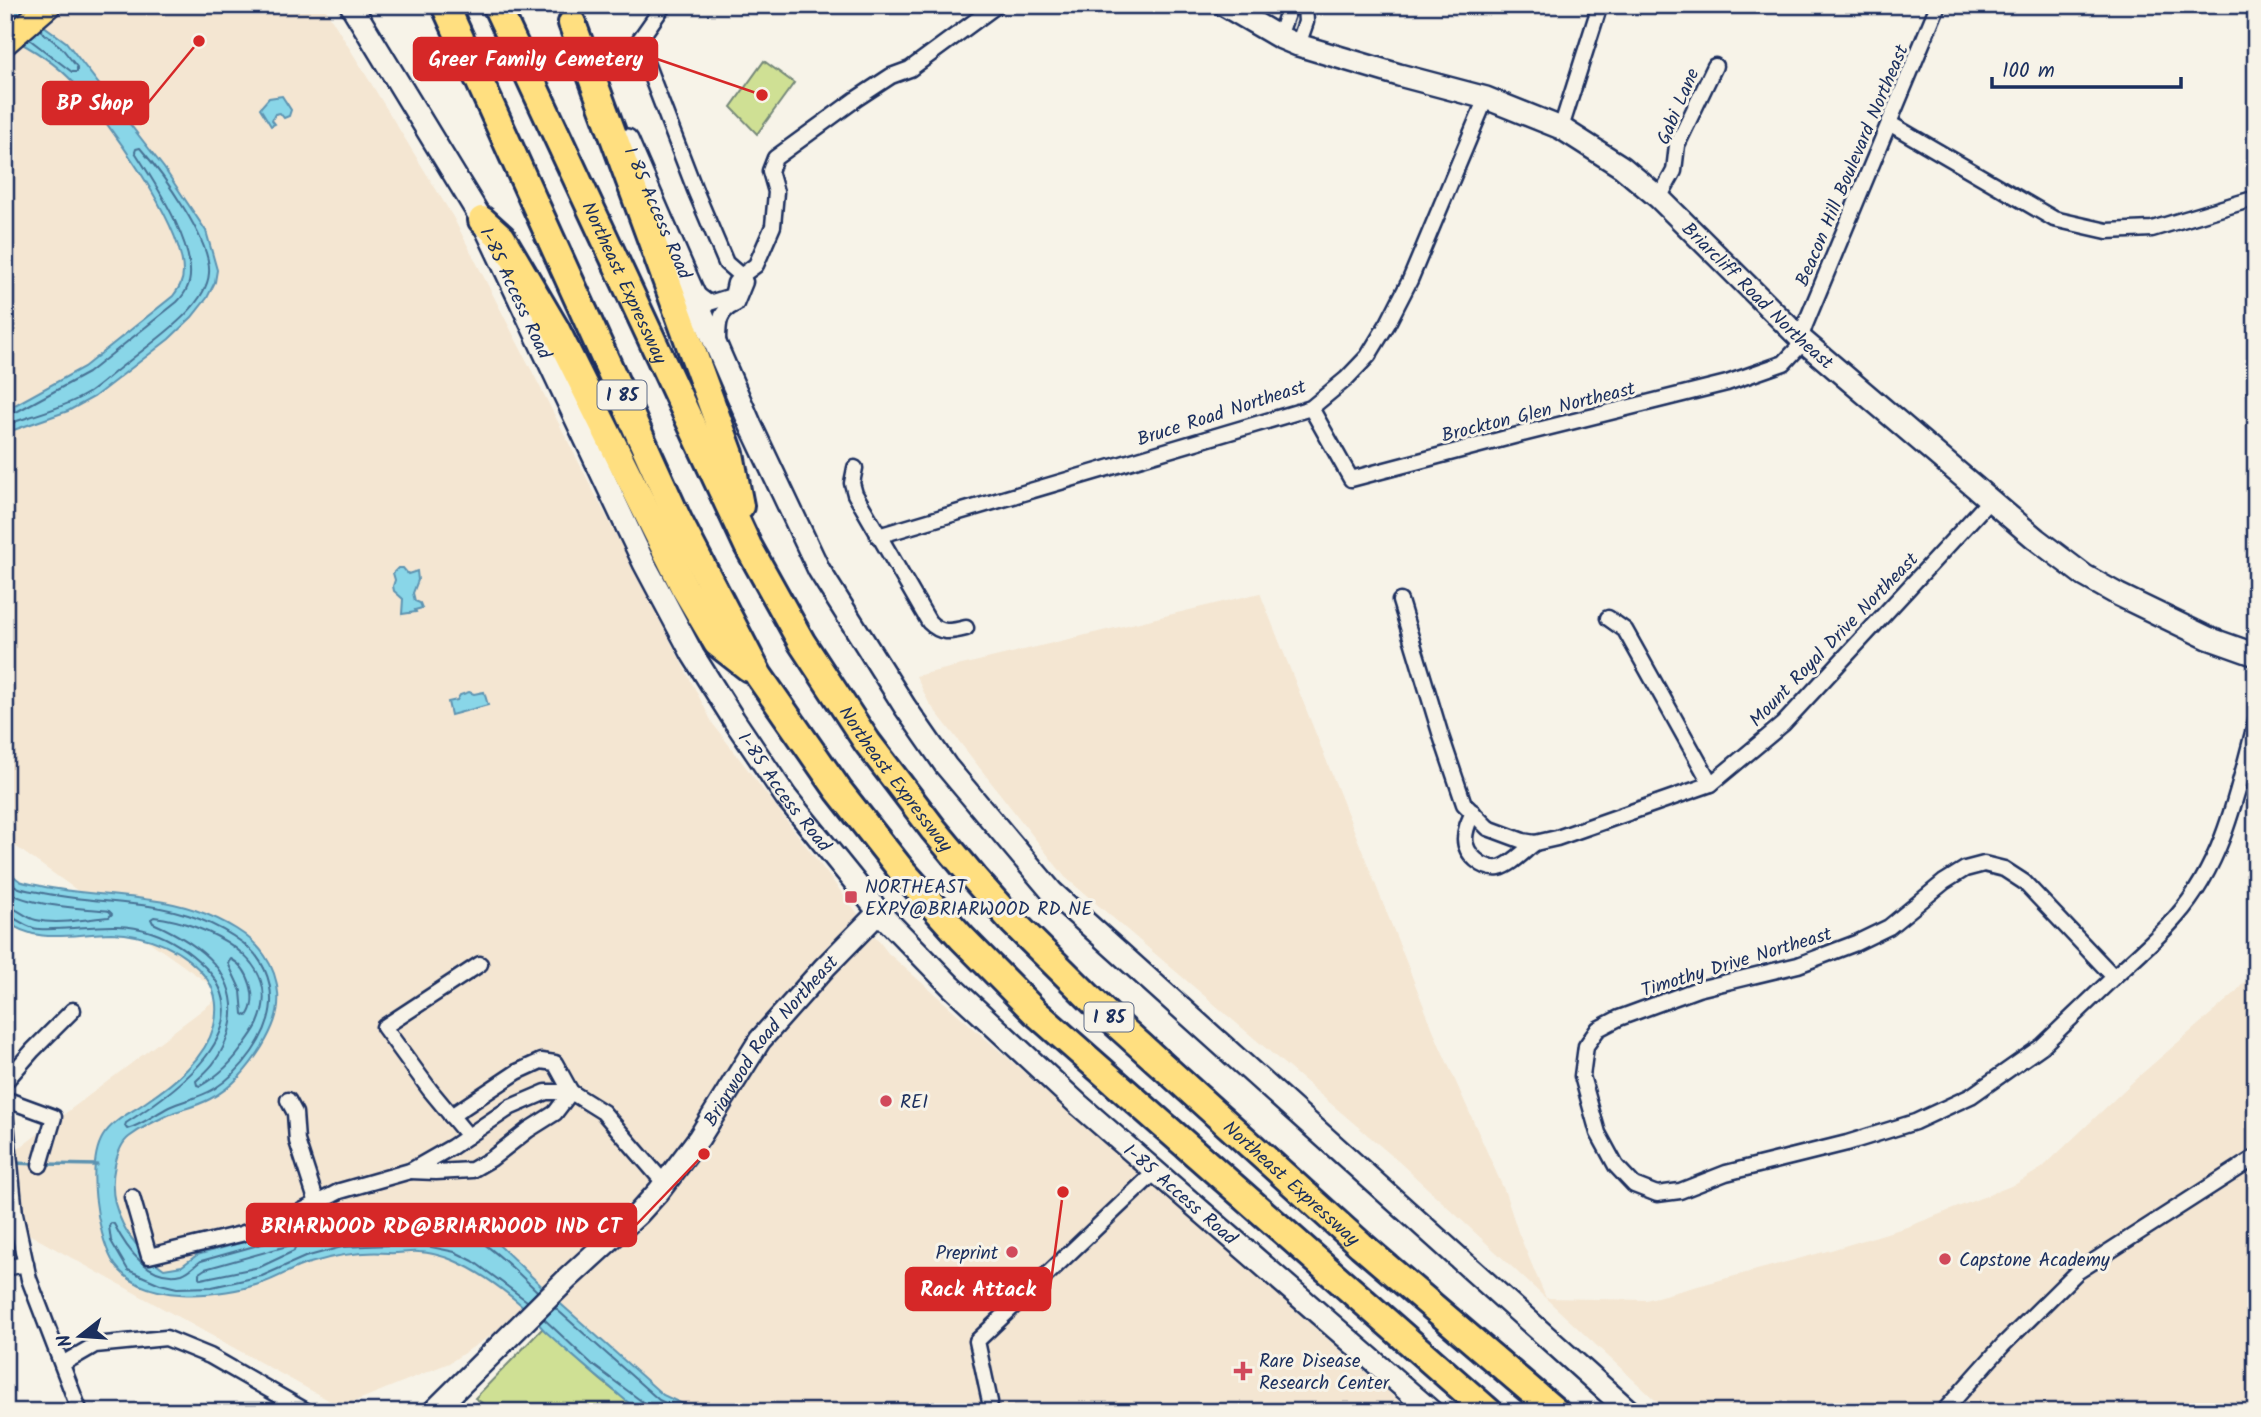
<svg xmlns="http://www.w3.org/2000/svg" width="2261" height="1417" font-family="Kalam,sans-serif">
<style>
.built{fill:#f4e6d2}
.green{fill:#cfe094;stroke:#758879;stroke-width:2}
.water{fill:#89d6e8;stroke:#5d93b1;stroke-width:2}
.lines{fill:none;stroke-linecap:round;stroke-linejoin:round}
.shore{stroke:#477295;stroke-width:2}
.stream{stroke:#5d93b1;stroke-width:3.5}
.street-casing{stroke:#1b2f5e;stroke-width:19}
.secondary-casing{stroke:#1b2f5e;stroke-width:26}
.primary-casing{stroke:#1b2f5e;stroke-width:28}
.highway-casing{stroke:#1b2f5e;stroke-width:32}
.street{stroke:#f7f3e8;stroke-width:14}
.secondary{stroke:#f7f3e8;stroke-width:21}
.primary{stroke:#ffdf80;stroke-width:23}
.highway{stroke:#ffdf80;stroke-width:26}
.poi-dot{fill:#d1495b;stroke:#f7f3e8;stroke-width:2.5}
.labels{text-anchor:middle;stroke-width:6;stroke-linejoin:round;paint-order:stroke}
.shield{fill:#f7f3e8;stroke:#5d6a87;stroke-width:2}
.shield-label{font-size:18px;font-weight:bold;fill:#1b2f5e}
.street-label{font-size:19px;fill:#1b2f5e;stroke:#f7f3e8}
.poi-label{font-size:19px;fill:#1b2f5e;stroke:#f7f3e8;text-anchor:start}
.leader{fill:none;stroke:#d62828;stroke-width:2.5}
.callout-dot{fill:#d62828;stroke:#f7f3e8;stroke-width:2.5}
.callout{fill:#d62828;stroke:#d62828;stroke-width:2.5}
.callout-label{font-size:21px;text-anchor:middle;font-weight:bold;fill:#fff}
</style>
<rect width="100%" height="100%" fill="#f7f3e8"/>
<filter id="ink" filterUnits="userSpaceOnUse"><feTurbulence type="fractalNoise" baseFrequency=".0143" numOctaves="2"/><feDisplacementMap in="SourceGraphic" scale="14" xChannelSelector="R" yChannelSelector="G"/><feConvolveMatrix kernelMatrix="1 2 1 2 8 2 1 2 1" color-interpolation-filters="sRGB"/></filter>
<g filter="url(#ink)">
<g class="built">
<polygon points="5,5 323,5 453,217 713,724 888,953 1411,1412 655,1412 553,1294 449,1363 341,1407 5,1221 5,1159 223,994 5,839"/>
<polygon points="1260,593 1438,1042 1505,1192 1518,1232 1546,1298 1646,1300 1831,1250 1910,1226 2016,1184 2042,1168 2138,1077 2235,993 2256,968 2256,1412 1668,1412 1397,1160 1065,877 929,703 916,676"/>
</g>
<g class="green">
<polygon points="764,61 794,83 757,134 731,107"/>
<path d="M543,1328C575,1357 607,1389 645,1412H495L475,1398Z"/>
</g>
<g class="water">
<path d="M5,5L18,7L66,42L164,168L206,231L217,270L215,282L207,298L192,317L169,339L94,397L68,411L5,433V408L15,405L84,367L173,296C179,288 183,282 183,272C183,224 107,120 75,84C56,63 30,47 5,35Z"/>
<polygon points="282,96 291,110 289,116 284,118 280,113 275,114 272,120 275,124 271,126 260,108 269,98"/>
<polygon points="398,568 403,568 408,574 417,571 418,580 413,593 415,601 420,603 422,608 415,610 416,612 402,614 403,599 394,591 393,586 395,580 393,573"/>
<polygon points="469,692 474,694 484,692 488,705 451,715 448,702 457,700 460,695"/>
<path d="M5,866C9,871 15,878 20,881C26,884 35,884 41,886C77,894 115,894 151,900C182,904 210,913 236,929C259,943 276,965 278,993C280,1013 272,1030 262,1047C248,1069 233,1087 210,1099C199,1105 187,1108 175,1112C161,1118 141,1128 129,1137C121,1143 117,1156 115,1165C105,1208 130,1246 164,1269L182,1266L197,1255L357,1210L395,1206L432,1211L468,1224L484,1234L499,1245L554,1298L663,1395L700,1412C686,1412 658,1415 645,1412C631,1408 617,1392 605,1383C585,1367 565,1349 545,1331C538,1324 532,1315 525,1308C496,1283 457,1254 419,1252C409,1251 398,1254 388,1253C361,1251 336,1255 310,1263C294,1267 280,1277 265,1282C222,1297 139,1307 112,1260C97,1232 86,1164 103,1136C114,1119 131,1113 146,1102C174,1083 205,1059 214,1026C218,1011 217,993 207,979C185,949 147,934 111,933C74,933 36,946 5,920Z"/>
</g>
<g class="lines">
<g class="shore">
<polyline points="29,39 72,72 77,72 77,67 61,47 40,30"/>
<path d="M5,414L18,411L88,373L177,302C181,298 185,293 187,288C203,255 153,180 135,152L136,149L140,148C161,172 212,241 209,273C207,307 152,342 128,362C115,371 103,383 90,392C64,408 34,415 5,425"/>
<path d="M5,877C9,880 13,885 17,887C23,890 32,891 38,892C74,900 112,901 149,906C183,911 215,922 243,943C262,957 272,979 271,1003C269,1036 241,1072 214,1089C199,1098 184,1100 169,1107C155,1114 142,1125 127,1129L125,1126L126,1123C173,1093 265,1029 205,967C190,952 172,939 151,932C116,919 76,931 39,929C25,928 17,917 5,915"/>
<path d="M5,889C23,906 84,908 109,911L112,914L109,917C86,919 58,925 36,920C24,917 17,907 5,906"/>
<path d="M154,917C204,923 286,958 258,1023C255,1030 250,1036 246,1042C234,1061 220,1075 200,1086L197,1085L196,1081C202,1075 210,1069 215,1061C221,1053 226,1042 229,1032C245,975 198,943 153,923L151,919Z"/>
<path d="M231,959C249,968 259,999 247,1016L243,1014L241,991L228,963Z"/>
<polygon points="395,1222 428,1226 456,1236 458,1240 454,1243 416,1236 361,1237 326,1242 322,1240 325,1236 361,1225"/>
<polygon points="291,1245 295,1247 294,1251 260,1267 201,1279 199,1277 199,1273 205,1269"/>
<path d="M527,1301L473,1261L455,1252L417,1244L342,1247L305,1257L262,1276L212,1287L177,1288L160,1284L128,1270L111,1241L109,1226L111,1223L114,1224C127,1250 150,1282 182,1274C189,1272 195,1265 201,1261L358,1217C444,1202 480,1236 537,1291"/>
<polyline points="555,1308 659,1400 684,1412"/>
<polyline points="544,1319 593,1365 644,1403 647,1412"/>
</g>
<g class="stream">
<polyline points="14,1163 37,1164"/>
<polyline points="45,1164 97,1165"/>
</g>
<g class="street-casing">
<g id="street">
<polyline points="664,5 638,42 695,190 726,263 741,276 756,265 773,226 776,192 770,171 775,158 856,99 891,76 910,69 997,5"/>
<polyline points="1279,37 1290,5"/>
<polyline points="1298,45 1306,22 1305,5"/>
<polyline points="1889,123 2054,219 2107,231 2152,229 2256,198"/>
<polyline points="1561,128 1600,5"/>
<polyline points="1659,198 1674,171 1677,145 1715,66"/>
<path d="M693,291L709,303L732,296L735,283L741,276L745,282L736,304C718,311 718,324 718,342"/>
<polyline points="1311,408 1351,479 1514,436 1727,383 1784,363 1797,349 1805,325 1938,5"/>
<path d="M855,468L852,483L855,494L929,622C941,634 950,632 966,628"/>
<polyline points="878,536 1311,408 1346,379 1368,356 1388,323 1410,280 1486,98"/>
<polyline points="1400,601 1441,736 1464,804 1488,828 1523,841 1535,843 1557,838 1711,784 1783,724 1989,501"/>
<polyline points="1608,618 1625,630 1711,784"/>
<path d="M1473,812C1469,821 1465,829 1465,839C1465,854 1483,870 1499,868C1512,865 1525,850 1535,843"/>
<polygon points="1984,864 2004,869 2024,882 2114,977 2042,1046 1971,1096 1915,1122 1847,1143 1726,1173 1680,1191 1657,1194 1634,1185 1616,1166 1598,1133 1582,1076 1586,1046 1598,1029 1619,1018 1698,989 1798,965 1856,943 1889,927 1944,882 1965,869"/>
<path d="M2114,977C2135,957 2158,938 2176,917C2224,863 2238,789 2256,721"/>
<polyline points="5,1082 33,1050 73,1010"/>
<polyline points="5,1099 54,1117 40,1165"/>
<polyline points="288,1100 295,1113 297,1141 317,1203"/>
<polyline points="5,1112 15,1214 29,1279 80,1412"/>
<polyline points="468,1136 430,1090 384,1027 480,964"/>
<polyline points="410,1171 436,1172 472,1170 491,1159 528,1130 555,1113 571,1092 555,1063 541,1061 517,1072 451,1116"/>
<polyline points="132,1197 149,1256 241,1234 294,1215 340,1191 410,1171 452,1147 511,1107 546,1092 571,1092 603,1112 665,1184"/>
<polyline points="5,1268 26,1264"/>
<polyline points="62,1364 95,1345 166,1338 210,1356 308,1412"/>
<polyline points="990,1402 977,1341 1156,1171"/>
<polyline points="1943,1412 2003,1345 2077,1272 2256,1157"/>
</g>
</g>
<g class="secondary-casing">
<g id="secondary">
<path id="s1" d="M351,5L482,220L644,563L693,655L734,720L786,797L879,912L952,987L1079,1105L1432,1412"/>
<path id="s2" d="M1224,5L1279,37L1298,45L1399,75L1486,98L1561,128L1622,167L1659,198L1801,339L2036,539L2085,576L2119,595L2208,638L2256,655"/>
<path id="s3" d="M627,140L751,426L819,570L905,707L946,766L1052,892L1630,1412"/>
<path id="s4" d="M433,1412L566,1280L638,1214L659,1191L699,1138L760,1040L825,967L879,912"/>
</g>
</g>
<g class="primary-casing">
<polyline id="primary" points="5,43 49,5"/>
</g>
<g class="highway-casing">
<g id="highway">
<polyline points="445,5 678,520 759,676 839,791 902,871 962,938 1035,1012 1489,1412"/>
<path id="s5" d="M496,5L748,546L802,643L867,742L934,830L974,878L1013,922L1111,1019L1361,1245L1556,1412"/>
<polyline points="572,23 730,454 740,506"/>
<polyline points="482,220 502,238 555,328 684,587 717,643 749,668"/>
</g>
</g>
<use href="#street" class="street"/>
<use href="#secondary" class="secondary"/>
<use href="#primary" class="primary"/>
<use href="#highway" class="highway"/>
</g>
</g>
<g class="poi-dot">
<rect x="844" y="890" width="14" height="14" rx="3.5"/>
<circle cx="886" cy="1101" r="7"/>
<circle cx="1012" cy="1252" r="7"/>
<circle cx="1945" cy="1259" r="7"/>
<path d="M1239.5 1360.5h7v7h7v7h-7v7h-7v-7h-7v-7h7z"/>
</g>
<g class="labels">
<g class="shield">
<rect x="597.5" y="380.5" width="49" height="29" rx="5"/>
<rect x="1084.5" y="1002.5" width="49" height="29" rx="5"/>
</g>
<g class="shield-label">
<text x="622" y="401">I 85</text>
<text x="1109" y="1023">I 85</text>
</g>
<g class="street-label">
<text transform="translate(1677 106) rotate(-67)" y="7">Gabi Lane</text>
<text transform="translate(1851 165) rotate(-67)" y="7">Beacon Hill Boulevard Northeast</text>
<text dy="7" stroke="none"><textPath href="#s3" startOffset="79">I 85 Access Road</textPath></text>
<text dy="7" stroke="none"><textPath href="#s5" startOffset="306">Northeast Expressway</textPath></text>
<text dy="7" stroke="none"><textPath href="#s1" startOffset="332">I-85 Access Road</textPath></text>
<text dy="7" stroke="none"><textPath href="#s2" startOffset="620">Briarcliff Road Northeast</textPath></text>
<text transform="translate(1538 411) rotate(-14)" y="7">Brockton Glen Northeast</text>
<text transform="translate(1221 412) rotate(-18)" y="7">Bruce Road Northeast</text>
<text transform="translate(1833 639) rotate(-46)" y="7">Mount Royal Drive Northeast</text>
<text dy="7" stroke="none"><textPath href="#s5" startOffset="873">Northeast Expressway</textPath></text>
<text dy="7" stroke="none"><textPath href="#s1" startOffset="900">I-85 Access Road</textPath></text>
<text transform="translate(1736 961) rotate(-17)" y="7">Timothy Drive Northeast</text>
<text dy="7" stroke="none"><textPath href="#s4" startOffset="504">Briarwood Road Northeast</textPath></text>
<text dy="7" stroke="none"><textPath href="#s5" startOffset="1440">Northeast Expressway</textPath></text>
<text dy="7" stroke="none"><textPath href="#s1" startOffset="1466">I-85 Access Road</textPath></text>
</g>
<g class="poi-label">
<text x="865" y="893">NORTHEAST<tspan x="865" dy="22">EXPY@BRIARWOOD RD NE</tspan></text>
<text x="900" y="1108">REI</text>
<text x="998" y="1259" text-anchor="end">Preprint</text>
<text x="1959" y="1266">Capstone Academy</text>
<text x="1259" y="1367">Rare Disease<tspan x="1259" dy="22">Research Center</tspan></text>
</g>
</g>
<path class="leader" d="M762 95L657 59M199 41L148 103M704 1154L636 1225M1063 1192L1050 1289"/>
<g class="callout-dot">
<circle cx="762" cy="95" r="7"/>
<circle cx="199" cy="41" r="7"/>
<circle cx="704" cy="1154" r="7"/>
<circle cx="1063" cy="1192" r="7"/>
</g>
<g class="callout">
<rect x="414" y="38" width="243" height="42" rx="7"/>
<rect x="43" y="82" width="105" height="42" rx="7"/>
<rect x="247" y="1204" width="389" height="42" rx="7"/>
<rect x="906" y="1268" width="144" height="42" rx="7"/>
</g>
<g class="callout-label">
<text x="536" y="66">Greer Family Cemetery</text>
<text x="95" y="110">BP Shop</text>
<text x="441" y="1233">BRIARWOOD RD@BRIARWOOD IND CT</text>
<text x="978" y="1296">Rack Attack</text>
</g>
<rect width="2261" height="1417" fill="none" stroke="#f7f3e8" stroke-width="28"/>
<rect x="14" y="14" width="2233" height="1389" fill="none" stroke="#1b2f5e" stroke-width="2.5" filter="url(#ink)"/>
<g transform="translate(80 1336) rotate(253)" stroke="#f7f3e8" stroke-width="5" paint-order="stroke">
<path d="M0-5L12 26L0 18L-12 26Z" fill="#1b2f5e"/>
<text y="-10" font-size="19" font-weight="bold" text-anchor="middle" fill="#1b2f5e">N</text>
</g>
<path d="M1992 77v10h189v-10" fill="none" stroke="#1b2f5e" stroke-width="3.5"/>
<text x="2002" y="77" font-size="21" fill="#1b2f5e" stroke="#f7f3e8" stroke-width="5" paint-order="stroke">100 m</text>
</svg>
